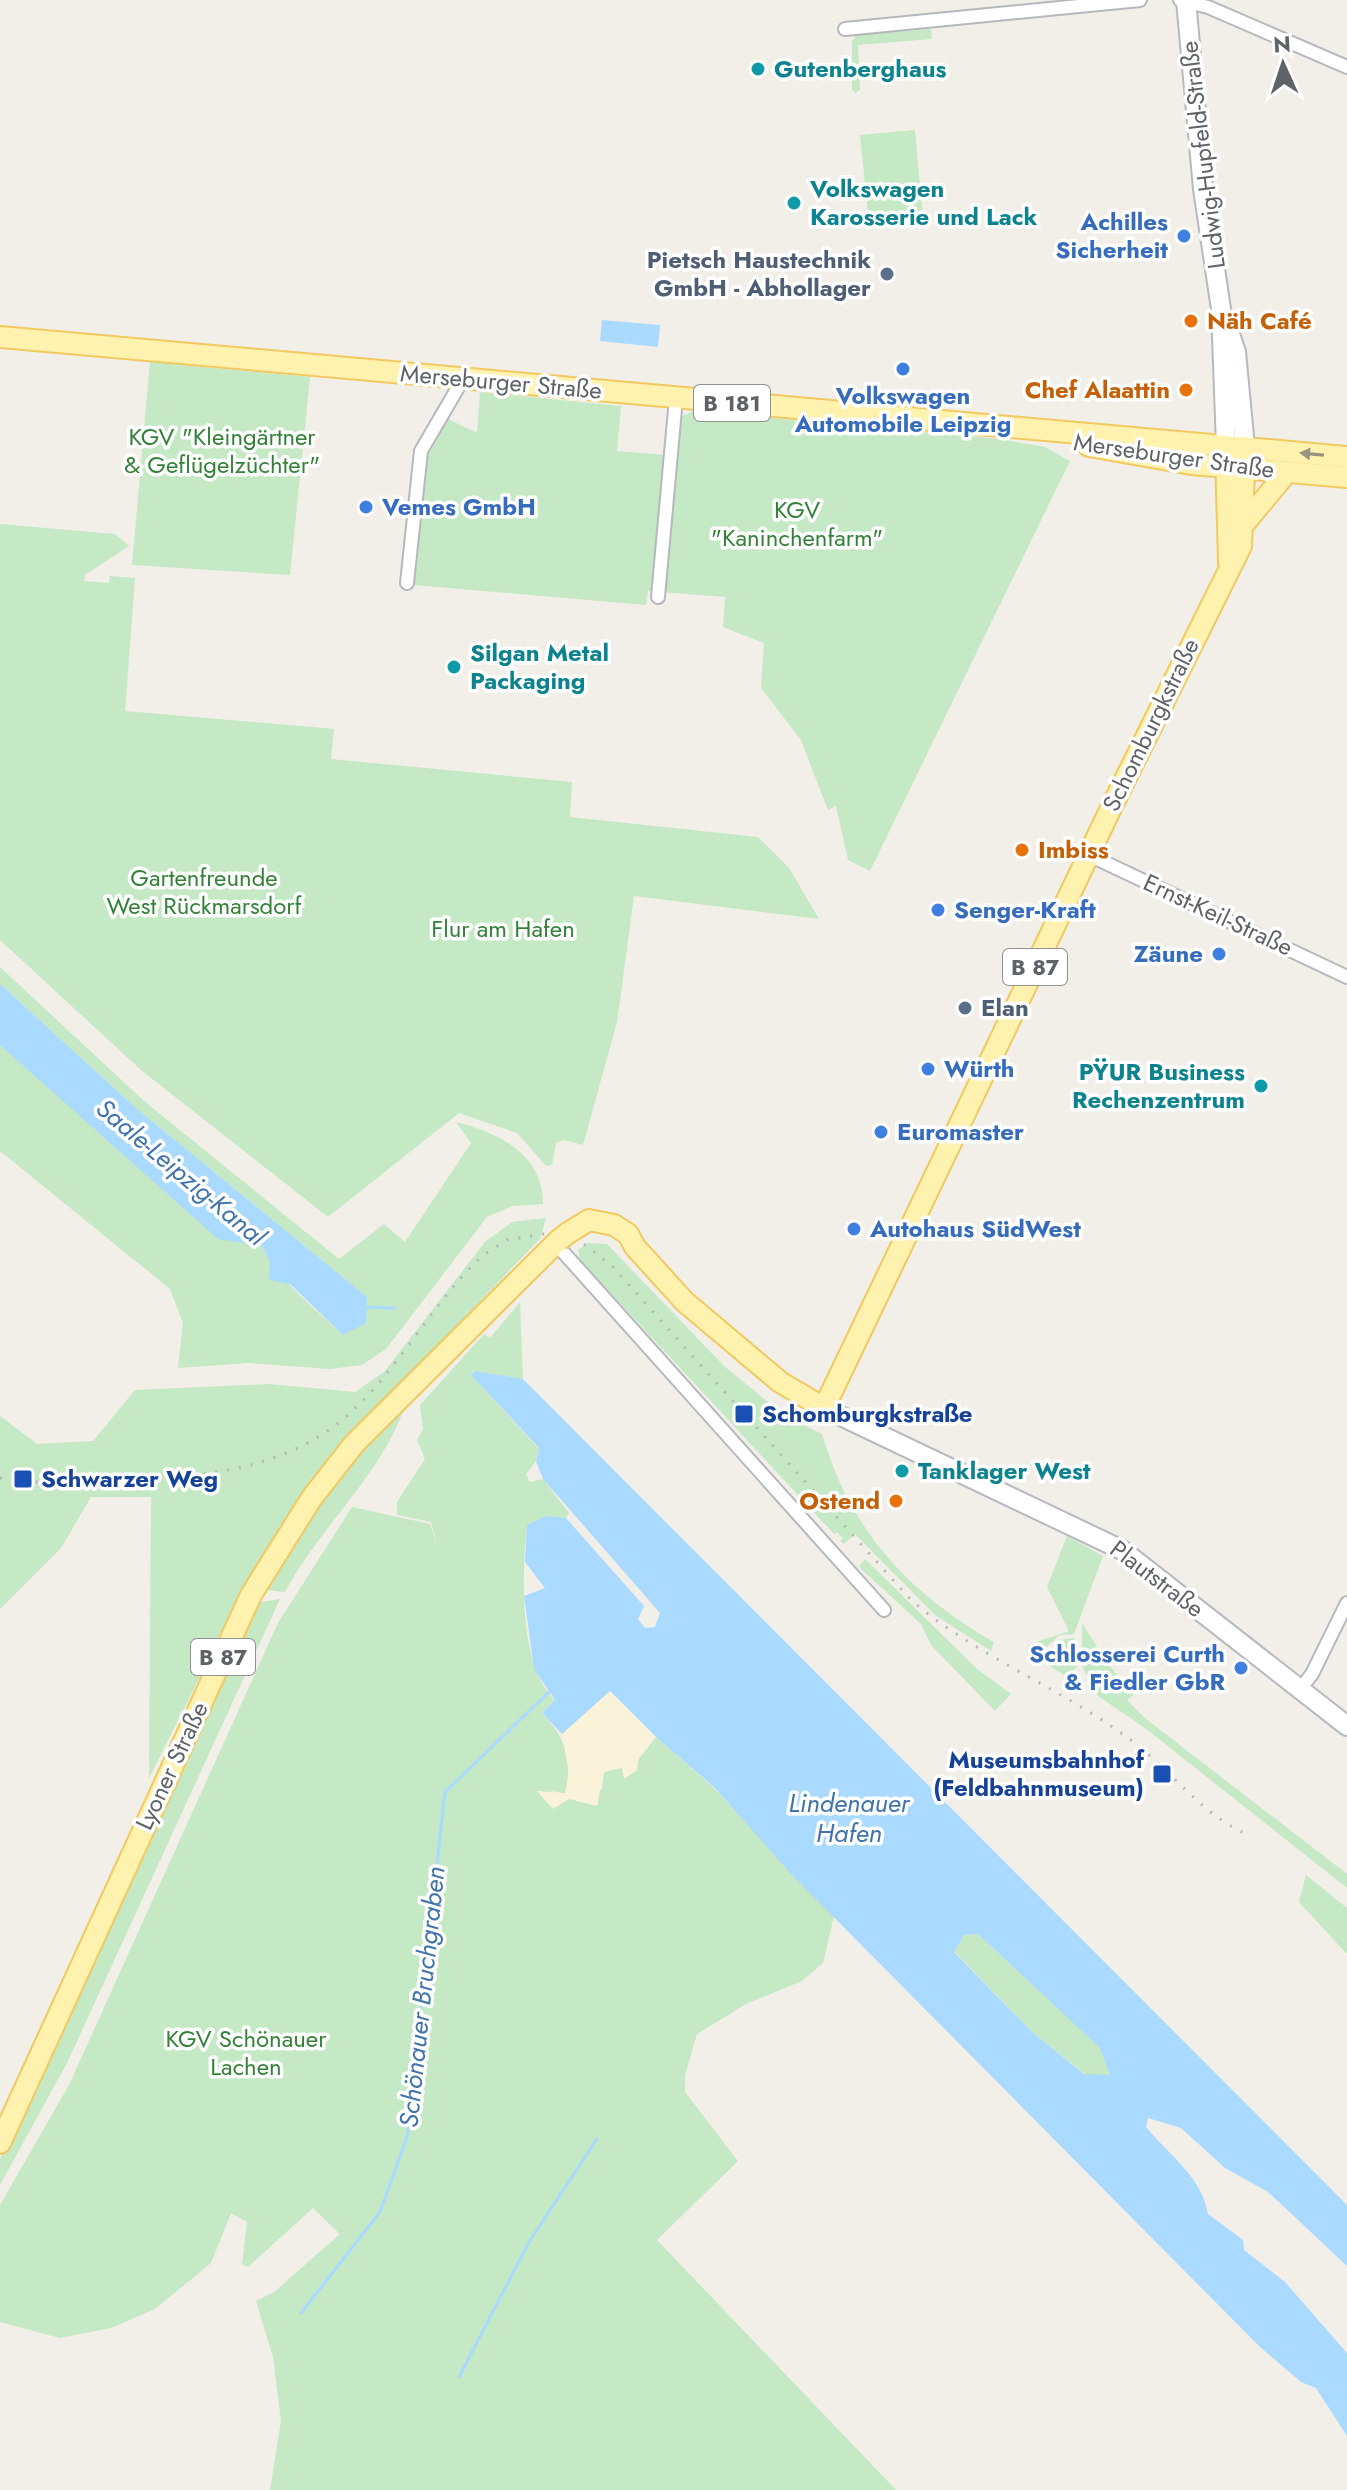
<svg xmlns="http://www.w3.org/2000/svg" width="1347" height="2490" font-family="Jost,sans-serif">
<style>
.green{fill:#c5e8c5}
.sand{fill:#fbf3d9}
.water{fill:#aadaff;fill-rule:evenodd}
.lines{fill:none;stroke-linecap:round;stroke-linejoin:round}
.stream{stroke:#aadaff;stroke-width:3}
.street-casing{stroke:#b5b8bc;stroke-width:16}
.secondary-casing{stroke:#b6babf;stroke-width:22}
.primary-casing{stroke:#f2c960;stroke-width:24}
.street{stroke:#fff;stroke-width:12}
.secondary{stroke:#fff;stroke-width:18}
.primary{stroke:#fff2af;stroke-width:20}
.rail{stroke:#b6b7b8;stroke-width:3;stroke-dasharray:2 10;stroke-linecap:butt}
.primary-bridge-casing{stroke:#f2c960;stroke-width:24;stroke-linecap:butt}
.primary-bridge{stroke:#fff2af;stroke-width:20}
.oneway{fill:#979581}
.culture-dot{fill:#0f9aa8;stroke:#fff;stroke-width:3}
.shop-dot{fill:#3f7fe0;stroke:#fff;stroke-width:3}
.service-dot{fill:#5c6f8a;stroke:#fff;stroke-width:3}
.food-dot{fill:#e8710a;stroke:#fff;stroke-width:3}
.transit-dot{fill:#1a4fb4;stroke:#fff;stroke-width:3}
.labels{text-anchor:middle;stroke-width:7;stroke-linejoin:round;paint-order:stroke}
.shield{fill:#fff;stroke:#8f9295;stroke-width:2}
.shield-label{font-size:22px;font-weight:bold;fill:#5f6368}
.culture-label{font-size:24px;font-weight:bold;fill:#0d838f;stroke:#fff;text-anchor:start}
.street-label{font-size:24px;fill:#5f6368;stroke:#fff}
.shop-label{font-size:24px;font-weight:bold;fill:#366cbe;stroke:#fff;text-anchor:start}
.service-label{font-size:24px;font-weight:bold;fill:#4e5e75;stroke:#fff;text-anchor:end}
.food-label{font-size:24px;font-weight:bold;fill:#c56008;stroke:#fff;text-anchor:start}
.park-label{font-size:24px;fill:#348238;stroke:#fff}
.transit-label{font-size:24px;font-weight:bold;fill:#164399;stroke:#fff;text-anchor:start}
.water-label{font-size:26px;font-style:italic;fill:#4174aa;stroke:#fff}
</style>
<rect width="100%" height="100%" fill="#f1efe8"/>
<g class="green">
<polygon points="931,29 932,39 858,45 860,90 855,93 852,89 852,42 856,35"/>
<polygon points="915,130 923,217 869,222 860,135"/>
<polygon points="150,362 310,377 290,575 132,565"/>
<polygon points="480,392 621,406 617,451 677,456 681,417 693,411 999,439 1045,447 1070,461 870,871 848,860 836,806 828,810 801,740 761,688 764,643 723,627 725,597 648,591 646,605 414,585 427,458 448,419 477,433"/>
<polygon points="0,524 115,534 129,546 85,575 84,581 109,583 110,576 135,578 125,711 334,729 331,759 572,782 570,817 758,837 789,868 819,919 634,896 617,1022 583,1145 564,1140 556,1143 552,1165 546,1166 517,1133 459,1113 328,1217 141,1070 0,940"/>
<path d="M0,967L144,1101L339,1259L384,1224L405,1242L471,1143L456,1122C499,1133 543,1154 543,1204L512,1206L487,1217L386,1349L362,1365L330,1369L248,1363L178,1368L183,1323L170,1289L0,1151V1044L218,1238L262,1246C279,1281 314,1308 343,1335L367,1297L137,1109L0,984Z"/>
<polygon points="546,1218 540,1239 356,1430 255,1568 149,1778 151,1497 91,1497 61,1548 0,1609 0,1416 37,1444 93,1441 135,1390 269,1384 355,1392 384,1372 485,1242 512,1222"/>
<path d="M588,1243L607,1244L724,1366L785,1416L822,1434C850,1530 908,1593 994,1642L991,1651L935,1615L855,1534L844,1544L840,1541L843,1538L837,1532L834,1534L580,1260L578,1250Z"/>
<path d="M520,1302L523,1379L475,1371L471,1375L539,1449L536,1461L526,1474L530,1482L543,1479L569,1513L566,1518L546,1516L527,1525C522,1574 518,1664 555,1700L542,1713C566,1738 573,1759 565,1794L549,1790L569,1799L602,1789L604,1771L622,1767L624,1778L656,1737L713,1787L834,1916L823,1963L802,1981L746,2004L697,2034L685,2075V2092L738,2161L657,2240L896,2490H270L281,2421L273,2357L256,2301L274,2292L340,2234L313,2208L248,2267L242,2264L247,2222L231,2213L211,2263L155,2309L111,2328L60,2338L0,2322V2205L69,2085L278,1623L352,1507L430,1524L437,1545L431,1522L397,1515V1502L425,1459L417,1440L423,1429L420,1405L484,1334L490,1338Z"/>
<path d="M406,1403C383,1474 320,1526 285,1592L267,1590C299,1518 351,1459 406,1403Z"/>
<polygon points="1067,1536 1103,1556 1074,1634 1060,1635 1046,1647 1048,1654 1056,1656 1061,1653 1059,1640 1074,1638 1077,1668 1064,1675 1027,1652 1028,1645 1069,1631 1047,1587"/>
<polygon points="865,1559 977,1669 1011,1694 995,1711 931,1645 921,1624 859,1567"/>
<polygon points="280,1599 68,2061 0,2185 0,2159 256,1603"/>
<polygon points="1082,1623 1108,1664 1134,1695 1127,1700 1146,1719 1347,1874 1347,1888 1145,1728 1098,1696 1082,1666"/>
<polygon points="1306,1875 1347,1908 1347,1954 1299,1902"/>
<polygon points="978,1934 1076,2025 1080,2007 1131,2091 1085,2074 1031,2031 954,1951 964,1935"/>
</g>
<polygon class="sand" points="610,1691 656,1737 639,1755 637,1770 624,1779 622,1768 604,1772 597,1806 569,1799 553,1809 537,1791 565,1793 569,1774 562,1734"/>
<g class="water">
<polygon points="602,320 660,325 658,347 600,341"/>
<polygon points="0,984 137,1109 367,1297 366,1323 343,1335 290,1284 269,1280 270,1261 262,1246 218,1239 0,1045"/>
<path d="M475,1371L523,1379L1347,2205V2266L1268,2192L1225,2168L1181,2128L1148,2118L1146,2127C1169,2155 1202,2177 1208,2214L1243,2240L1244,2250L1285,2282L1347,2353V2436L1316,2388L1301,2382L1260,2347L790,1873L714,1787L656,1737L610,1691L562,1734L542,1713L555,1700L534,1669L524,1596L545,1588L525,1562L527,1525L546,1516L566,1518L644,1606L638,1619L645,1628L655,1627L660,1613L543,1479L536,1461L539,1448L471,1375ZM978,1934L1100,2048L1110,2075L1084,2074L1031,2031L954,1952L964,1935Z"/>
</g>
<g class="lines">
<g class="stream">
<polyline points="363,1307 395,1308"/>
<polyline points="301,2313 380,2212 407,2137 445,1792 549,1692"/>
<polyline points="459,2377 529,2242 597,2139"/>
</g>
<g class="street-casing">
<g id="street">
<polyline points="1180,0 1208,7 1347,67"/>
<polyline points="845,29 1140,0"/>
<polyline points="407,583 421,451 463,379"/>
<polyline points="658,597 676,398"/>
<polyline points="1089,855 1347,977"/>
<polyline points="555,1243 884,1610"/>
<polyline points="1300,1689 1312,1674 1347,1603"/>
</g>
</g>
<g class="secondary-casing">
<g id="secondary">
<polyline points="1186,0 1203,189 1221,309 1226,446"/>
<polyline points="1225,319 1236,352 1245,447"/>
<polyline points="824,1408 1122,1550 1347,1726"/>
</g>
</g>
<g class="primary-casing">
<g id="primary">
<polyline points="0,337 1347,457"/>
<polyline points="1089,446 1191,464 1347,477"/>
<polyline points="1226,454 1229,562"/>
<polyline points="1243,525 1287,472"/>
<polyline points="568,1233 589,1220 614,1225 628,1234 635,1247 685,1302 780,1382 824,1408 1112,806 1241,546 1245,447"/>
<polyline points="0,2143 251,1595 311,1499 354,1444 559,1240"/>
</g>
</g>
<use href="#street" class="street"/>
<use href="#secondary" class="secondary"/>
<use href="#primary" class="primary"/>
<g class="rail">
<path d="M584,1244L612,1266L911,1600C976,1656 1059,1687 1128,1738C1170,1768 1198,1812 1246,1834"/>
<path d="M0,1478C27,1485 57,1481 85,1481C176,1479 278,1478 349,1414C400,1368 432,1303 482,1256L507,1240L550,1233"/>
</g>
<g class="primary-bridge-casing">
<polyline id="primary-bridge" points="559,1240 568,1233"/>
</g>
<use href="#primary-bridge" class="primary-bridge"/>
</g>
<defs><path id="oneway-solid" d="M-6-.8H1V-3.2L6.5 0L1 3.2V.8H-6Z" transform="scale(2)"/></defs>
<use class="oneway" href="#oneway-solid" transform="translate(1312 454) rotate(-175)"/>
<g class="culture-dot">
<circle cx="758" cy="69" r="8"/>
<circle cx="794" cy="203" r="8"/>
<circle cx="454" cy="667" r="8"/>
<circle cx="1261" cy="1086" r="8"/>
<circle cx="902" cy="1471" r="8"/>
</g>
<g class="shop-dot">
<circle cx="1184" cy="236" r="8"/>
<circle cx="903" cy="369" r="8"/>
<circle cx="366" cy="507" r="8"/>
<circle cx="938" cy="910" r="8"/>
<circle cx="1219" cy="954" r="8"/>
<circle cx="928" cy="1069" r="8"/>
<circle cx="881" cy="1132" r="8"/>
<circle cx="854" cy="1229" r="8"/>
<circle cx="1241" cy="1668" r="8"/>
</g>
<g class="service-dot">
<circle cx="887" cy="274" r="8"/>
<circle cx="965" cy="1008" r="8"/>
</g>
<g class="food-dot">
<circle cx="1191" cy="321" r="8"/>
<circle cx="1186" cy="390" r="8"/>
<circle cx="1022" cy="850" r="8"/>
<circle cx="896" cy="1501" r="8"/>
</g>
<g class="transit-dot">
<rect x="734" y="1404" width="20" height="20" rx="4"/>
<rect x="13" y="1469" width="20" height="20" rx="4"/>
<rect x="1152" y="1764" width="20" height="20" rx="4"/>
</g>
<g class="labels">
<g class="shield">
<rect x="694" y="385" width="76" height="36" rx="6"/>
<rect x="1003" y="949" width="64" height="36" rx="6"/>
<rect x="191" y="1639" width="64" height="36" rx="6"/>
</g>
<g class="shield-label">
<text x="732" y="411">B 181</text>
<text x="1035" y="975">B 87</text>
<text x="223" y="1665">B 87</text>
</g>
<g class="culture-label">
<text x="774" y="77">Gutenberghaus</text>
<text x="810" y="197">Volkswagen<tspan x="810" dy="28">Karosserie und Lack</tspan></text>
<text x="470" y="661">Silgan Metal<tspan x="470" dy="28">Packaging</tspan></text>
<text x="1245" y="1080" text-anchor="end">PŸUR Business<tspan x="1245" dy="28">Rechenzentrum</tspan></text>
<text x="918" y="1479">Tanklager West</text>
</g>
<g class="street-label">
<text transform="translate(1203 155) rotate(-97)" y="8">Ludwig-Hupfeld-Straße</text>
<text transform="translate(501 382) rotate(5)" y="8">Merseburger Straße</text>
<text transform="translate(1174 456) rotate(8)" y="8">Merseburger Straße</text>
<text transform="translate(1151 725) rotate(-64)" y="8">Schomburgkstraße</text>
<text transform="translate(1218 915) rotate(25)" y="8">Ernst-Keil-Straße</text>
<text transform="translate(1157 1579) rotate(37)" y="8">Plautstraße</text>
<text transform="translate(172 1766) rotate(-65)" y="8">Lyoner Straße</text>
</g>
<g class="shop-label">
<text x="1168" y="230" text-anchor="end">Achilles<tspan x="1168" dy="28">Sicherheit</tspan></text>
<text x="903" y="404" text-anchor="middle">Volkswagen<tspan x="903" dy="28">Automobile Leipzig</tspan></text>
<text x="382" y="515">Vemes GmbH</text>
<text x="954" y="918">Senger-Kraft</text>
<text x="1203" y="962" text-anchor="end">Zäune</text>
<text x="944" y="1077">Würth</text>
<text x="897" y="1140">Euromaster</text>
<text x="870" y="1237">Autohaus SüdWest</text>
<text x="1225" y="1662" text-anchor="end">Schlosserei Curth<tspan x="1225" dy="28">&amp; Fiedler GbR</tspan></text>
</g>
<g class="service-label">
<text x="871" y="268">Pietsch Haustechnik<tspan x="871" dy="28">GmbH - Abhollager</tspan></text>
<text x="981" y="1016" text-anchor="start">Elan</text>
</g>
<g class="food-label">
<text x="1207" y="329">Näh Café</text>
<text x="1170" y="398" text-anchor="end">Chef Alaattin</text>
<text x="1038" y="858">Imbiss</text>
<text x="880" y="1509" text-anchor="end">Ostend</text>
</g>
<g class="park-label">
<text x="222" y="445">KGV "Kleingärtner<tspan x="222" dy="28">&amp; Geflügelzüchter"</tspan></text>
<text x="797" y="518">KGV<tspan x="797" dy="28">"Kaninchenfarm"</tspan></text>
<text x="204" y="886">Gartenfreunde<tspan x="204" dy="28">West Rückmarsdorf</tspan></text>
<text x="503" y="937">Flur am Hafen</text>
<text x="246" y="2047">KGV Schönauer<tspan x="246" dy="28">Lachen</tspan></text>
</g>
<g class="transit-label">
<text x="762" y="1422">Schomburgkstraße</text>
<text x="41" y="1487">Schwarzer Weg</text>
<text x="1144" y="1768" text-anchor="end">Museumsbahnhof<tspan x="1144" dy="28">(Feldbahnmuseum)</tspan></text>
</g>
<g class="water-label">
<text transform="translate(181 1172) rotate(40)" y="9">Saale-Leipzig-Kanal</text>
<text x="849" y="1812">Lindenauer<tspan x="849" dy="30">Hafen</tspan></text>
<text transform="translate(422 1997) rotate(-84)" y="9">Schönauer Bruchgraben</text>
</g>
</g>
<g transform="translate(1283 64) rotate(357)" stroke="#ffffff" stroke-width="6" paint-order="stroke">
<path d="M0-6L14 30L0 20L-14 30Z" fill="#5f6368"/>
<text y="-12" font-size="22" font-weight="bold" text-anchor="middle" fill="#5f6368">N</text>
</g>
</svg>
